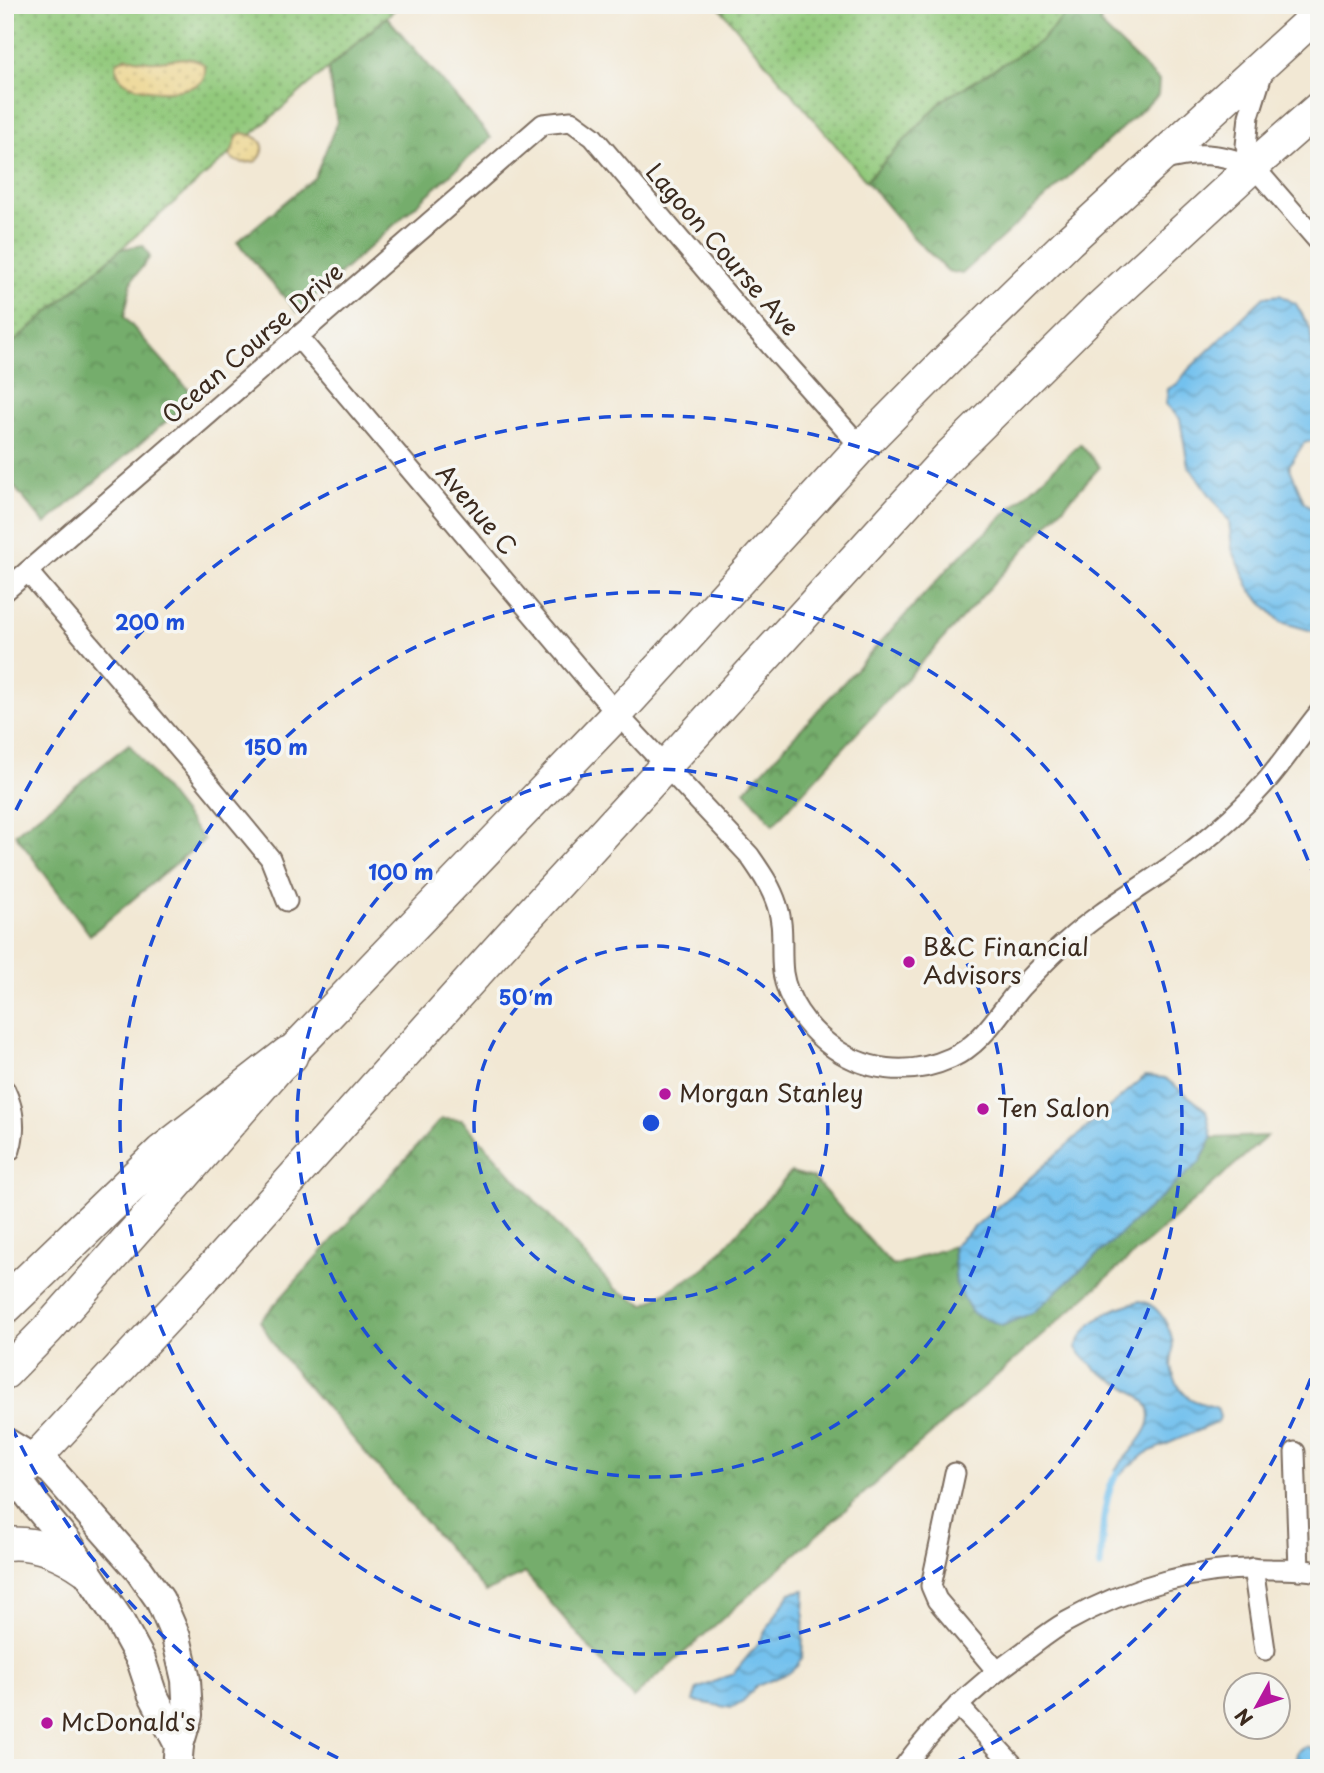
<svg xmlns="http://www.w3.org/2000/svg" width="1324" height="1773" font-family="'Playpen Sans',sans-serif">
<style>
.grass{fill:url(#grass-dots);stroke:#667a4d;stroke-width:2}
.forest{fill:url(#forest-crowns);stroke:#586c45;stroke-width:2}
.sand{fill:url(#sand-dots);stroke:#94825e;stroke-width:2}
.water{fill:url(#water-waves);stroke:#577686;stroke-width:2}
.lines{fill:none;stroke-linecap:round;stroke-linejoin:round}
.stream{stroke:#73c1ee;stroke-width:7}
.street-casing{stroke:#7b6c5e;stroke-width:23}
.secondary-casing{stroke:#7b6c5e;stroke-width:32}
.primary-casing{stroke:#7b6c5e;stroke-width:35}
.highway-casing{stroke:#7b6c5e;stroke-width:40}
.street{stroke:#fff;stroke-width:19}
.secondary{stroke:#fff;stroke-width:28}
.primary{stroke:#fff;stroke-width:32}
.highway{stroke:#fff;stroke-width:37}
.ring{fill:none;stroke:#1d4ed8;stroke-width:3.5;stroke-dasharray:12 9}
.poi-dot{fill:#b5179e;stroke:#f6f6f2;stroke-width:2.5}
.labels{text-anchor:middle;stroke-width:7;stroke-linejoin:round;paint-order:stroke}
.street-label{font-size:24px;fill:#3b2a1e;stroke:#f6f6f2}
.poi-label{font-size:24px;fill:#3b2a1e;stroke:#f6f6f2;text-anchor:start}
.centre{fill:#1d4ed8;stroke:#f6f6f2;stroke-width:3.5}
.ring-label{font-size:21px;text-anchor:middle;font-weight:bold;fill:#1d4ed8;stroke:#f6f6f2;stroke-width:7;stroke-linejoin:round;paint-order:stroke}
</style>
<defs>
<pattern id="grass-dots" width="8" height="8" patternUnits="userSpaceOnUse" patternTransform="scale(1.75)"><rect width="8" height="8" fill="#92c97c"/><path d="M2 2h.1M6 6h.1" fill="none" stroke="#78a365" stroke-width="1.8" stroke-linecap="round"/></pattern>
<pattern id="forest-crowns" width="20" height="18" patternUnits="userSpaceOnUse" patternTransform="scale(1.75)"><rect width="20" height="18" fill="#75ad6c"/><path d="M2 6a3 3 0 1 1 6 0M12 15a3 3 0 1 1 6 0" fill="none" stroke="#618d58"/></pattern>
<pattern id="sand-dots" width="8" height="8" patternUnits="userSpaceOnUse" patternTransform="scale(1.75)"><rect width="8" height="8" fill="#eeda9e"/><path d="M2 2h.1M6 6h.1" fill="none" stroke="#cdbb88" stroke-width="1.8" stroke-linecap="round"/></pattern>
<pattern id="water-waves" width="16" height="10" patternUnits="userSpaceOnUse" patternTransform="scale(1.75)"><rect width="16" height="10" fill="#73c1ee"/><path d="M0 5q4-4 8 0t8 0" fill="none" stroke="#609dc0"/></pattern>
</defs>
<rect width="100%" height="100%" fill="#f6f6f2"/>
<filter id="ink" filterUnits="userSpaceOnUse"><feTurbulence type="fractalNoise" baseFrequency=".0143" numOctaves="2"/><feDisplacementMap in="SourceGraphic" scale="14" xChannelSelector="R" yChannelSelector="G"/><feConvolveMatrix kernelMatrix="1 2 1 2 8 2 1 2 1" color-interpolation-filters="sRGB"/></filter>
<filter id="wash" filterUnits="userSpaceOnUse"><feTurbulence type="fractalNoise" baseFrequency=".00686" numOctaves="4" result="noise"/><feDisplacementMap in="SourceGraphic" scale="28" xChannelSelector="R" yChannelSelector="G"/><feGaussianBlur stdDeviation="1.57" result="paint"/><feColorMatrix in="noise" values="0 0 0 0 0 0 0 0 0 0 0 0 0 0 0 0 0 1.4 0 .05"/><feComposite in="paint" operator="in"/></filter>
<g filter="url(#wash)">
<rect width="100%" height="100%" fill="#f2e8d4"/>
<g class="grass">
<polygon points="5,5 400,5 5,350"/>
<polygon points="717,5 1074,5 1041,41 943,100 866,181"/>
</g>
<g class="forest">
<polygon points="1074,5 1103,5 1100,24 1159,81 1158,95 962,274 948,271 914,238 866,181 943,100 1041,41"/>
<polygon points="387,17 491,138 297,312 237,242 315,177 337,122 328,69"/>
<polygon points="143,245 150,257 132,280 124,317 195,397 45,524 5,476 5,350 121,249"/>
<polygon points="1080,444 1100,467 773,825 745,790 954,562"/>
<polygon points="129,744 204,840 90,935 15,834"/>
<polygon points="441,1119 462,1120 615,1289 645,1305 707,1267 791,1172 813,1178 893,1266 953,1246 956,1284 1200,1162 1212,1138 1267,1136 633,1698 525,1573 486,1592 279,1353 260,1321"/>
</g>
<g class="sand">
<path d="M127,57C137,59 145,62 156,61C174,61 190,52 205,66C205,71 206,77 202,81C186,98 108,95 117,62Z"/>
<path d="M242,133C259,135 271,146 257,161C247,163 237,165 230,156L238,135Z"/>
</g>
<g class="water">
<polygon points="1280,295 1296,304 1310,328 1314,360 1319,373 1319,439 1304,443 1289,466 1304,502 1319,514 1319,633 1281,622 1251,591 1232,549 1229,521 1188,465 1180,419 1166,404 1168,389 1177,384 1188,370 1264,297"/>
<polygon points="1145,1076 1165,1078 1206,1110 1212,1138 1200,1162 1034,1312 1002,1326 972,1313 956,1284 953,1246"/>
<path d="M1140,1301C1160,1304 1173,1331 1173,1349C1173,1354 1171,1360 1171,1366C1172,1374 1177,1385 1182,1391C1191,1403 1204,1403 1217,1408L1220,1417L1218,1422L1146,1453L1118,1476L1115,1470C1125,1456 1142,1442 1148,1426C1159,1397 1121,1386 1103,1374C1092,1367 1084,1359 1076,1348C1087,1319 1112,1308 1140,1301Z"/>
<polygon points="805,1590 802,1657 797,1666 789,1673 757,1686 743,1701 731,1708 693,1701 697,1689 733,1674 754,1649 790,1593"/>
<path d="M1306,1746L1315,1750L1319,1758V1768H1302C1294,1760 1294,1750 1306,1746Z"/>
</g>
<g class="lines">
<path class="stream" d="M1100,1566C1103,1537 1102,1498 1117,1473"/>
</g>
</g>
<g filter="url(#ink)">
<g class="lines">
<g class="street-casing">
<g id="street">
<polyline points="1264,68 1249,116 1246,146 1253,166 1319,242"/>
<path d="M1162,161C1196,151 1220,153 1253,166"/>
<path d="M298,337L617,714L749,855C760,871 771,886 777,905C785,927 780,950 783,973C787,1000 806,1026 827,1043C863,1072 909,1077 951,1058C983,1044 999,1012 1021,987C1035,972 1050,956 1066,942C1105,906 1153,882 1194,849C1219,830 1243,808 1264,784C1284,762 1300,736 1319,713"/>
<polyline points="28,572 193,765 270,858 287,901"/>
<polyline points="5,591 543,124 571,121 593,137 755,328 861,447"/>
<path d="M5,1090C14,1109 16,1130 10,1150"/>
<polyline points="1295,1452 1299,1570"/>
<polyline points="955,1473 931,1586 937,1600 997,1671"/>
<polyline points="1253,1568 1265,1650"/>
<polyline points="958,1705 1016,1768"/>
<path d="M903,1768C936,1723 977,1685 1022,1653C1036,1643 1050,1631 1066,1622C1128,1587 1199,1566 1271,1569C1287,1569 1303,1569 1319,1572"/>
</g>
</g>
<g class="secondary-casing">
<g id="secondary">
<polyline points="5,1442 51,1470 139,1570 160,1600 176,1637 186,1680 188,1715 179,1745 177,1768"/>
<polyline points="9,1456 17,1479 36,1505 67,1542 118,1618 141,1660 152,1693 179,1745"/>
</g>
</g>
<g class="primary-casing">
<g id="primary">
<polyline points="5,1373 47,1330 168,1194 289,1055 617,714 861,447 948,359 1069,241 1319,13"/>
<polyline points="5,1491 186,1297 510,936 949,456 1099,308 1253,166 1319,108"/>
<path d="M5,1544C35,1541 61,1552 85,1569"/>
</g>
</g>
<g class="highway-casing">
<polyline id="highway" points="5,1305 163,1153 289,1055"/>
</g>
<use href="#street" class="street"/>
<use href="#secondary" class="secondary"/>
<use href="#primary" class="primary"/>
<use href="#highway" class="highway"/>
</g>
</g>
<g class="ring">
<circle cx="651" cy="1123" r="177"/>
<circle cx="651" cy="1123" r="354"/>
<circle cx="651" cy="1123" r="531"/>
<path d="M1318 1359A708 708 0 0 1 945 1767M357 1767A708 708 0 0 1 7 1417M7 829A708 708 0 0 1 1318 887"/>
</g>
<g class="poi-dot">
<circle cx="909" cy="962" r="7"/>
<circle cx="665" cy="1094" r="7"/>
<circle cx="983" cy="1109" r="7"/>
<circle cx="47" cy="1723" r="7"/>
</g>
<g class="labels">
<g class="street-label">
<text transform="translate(722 250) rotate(49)" y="8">Lagoon Course Ave</text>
<text transform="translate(253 344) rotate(-41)" y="8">Ocean Course Drive</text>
<text transform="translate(476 510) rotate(50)" y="8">Avenue C</text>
</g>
<g class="poi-label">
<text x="923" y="956">B&amp;C Financial<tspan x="923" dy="28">Advisors</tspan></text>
<text x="679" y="1102">Morgan Stanley</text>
<text x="997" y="1117">Ten Salon</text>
<text x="61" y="1731">McDonald's</text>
</g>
</g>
<circle cx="651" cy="1123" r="10" class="centre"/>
<g class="ring-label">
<text x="150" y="630">200 m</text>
<text x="276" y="755">150 m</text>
<text x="401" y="880">100 m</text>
<text x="526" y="1005">50 m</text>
</g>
<rect width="1324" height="1773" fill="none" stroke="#f6f6f2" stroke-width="28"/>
<g transform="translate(1257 1706) rotate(230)"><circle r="33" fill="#f6f6f2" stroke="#aba49d" stroke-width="2"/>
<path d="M0-5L12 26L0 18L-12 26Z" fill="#b5179e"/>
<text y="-10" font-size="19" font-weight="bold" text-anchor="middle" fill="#3b2a1e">N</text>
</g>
</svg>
